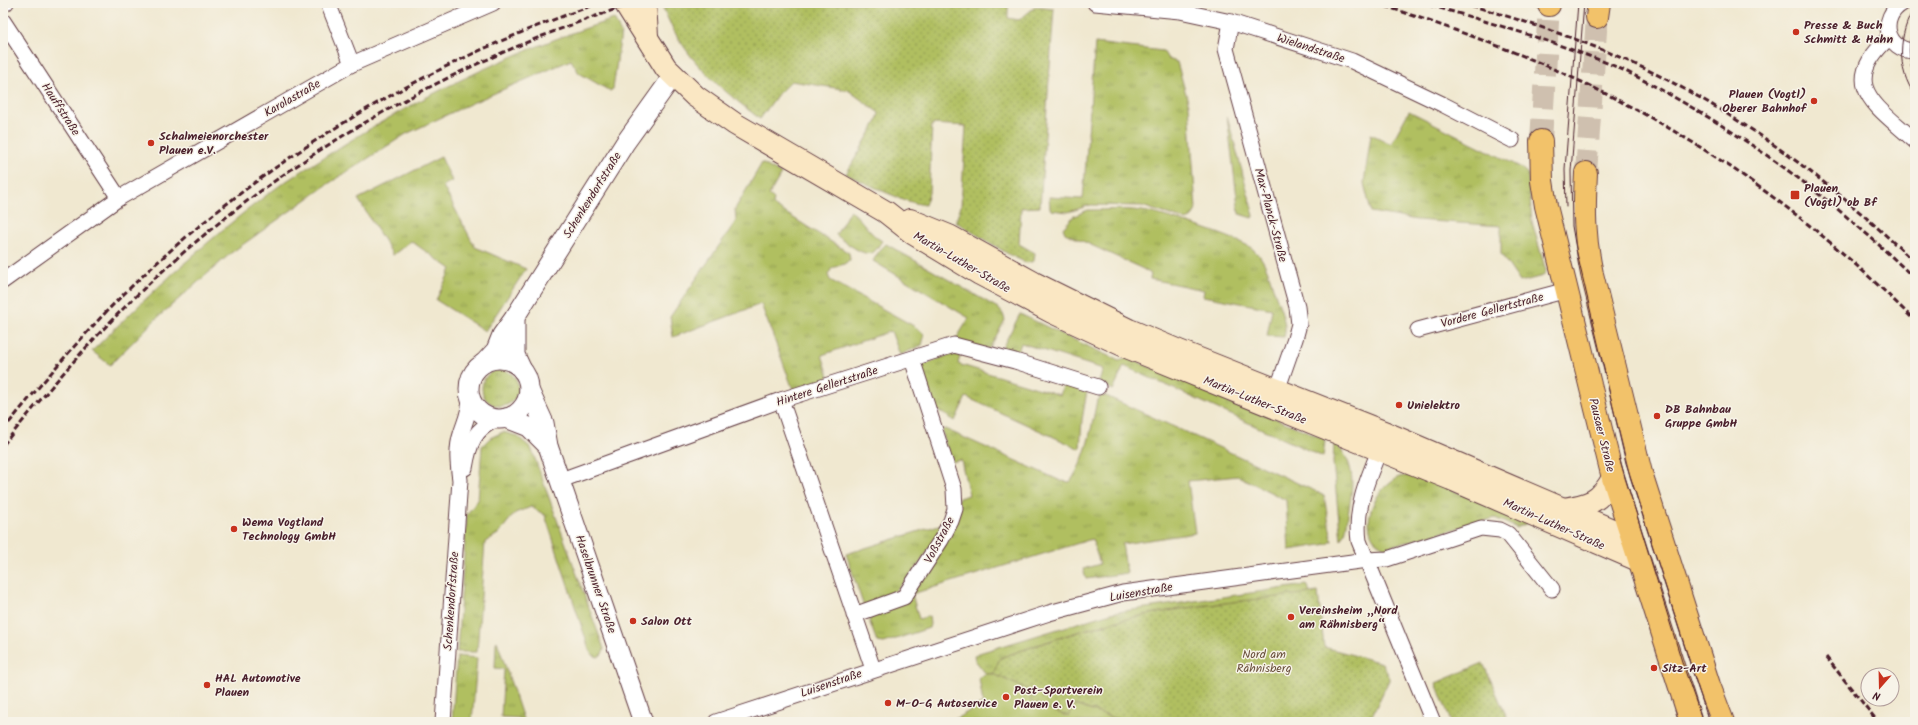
<svg xmlns="http://www.w3.org/2000/svg" width="1918" height="725" font-family="Kalam,sans-serif">
<style>
.grass{fill:url(#grass-tufts);stroke:#7d6f46}
.park{fill:url(#park-dots);stroke:#7d6f46}
.pitch{fill:#b0bf61;stroke:#7d6f46}
.lines{fill:none;stroke-linecap:round;stroke-linejoin:round}
.primary-tunnel{stroke:#cfc0af;stroke-width:22;stroke-dasharray:22 11;stroke-linecap:butt}
.minor-casing{stroke:#633d44;stroke-width:17}
.tertiary-casing{stroke:#633d44;stroke-width:21}
.secondary-casing{stroke:#633d44;stroke-width:24}
.primary-casing{stroke:#633d44;stroke-width:24}
.minor{stroke:#fff;stroke-width:15}
.tertiary{stroke:#fff;stroke-width:19}
.secondary{stroke:#fae7c3;stroke-width:22}
.primary{stroke:#f2c26a;stroke-width:22}
.tram{stroke:#4a1f2b;stroke-width:1}
.rail{stroke:#4a1f2b;stroke-width:3;stroke-dasharray:6 3;stroke-linecap:butt}
.poi-dot{fill:#c8321e;stroke:#f7f3e8;stroke-width:1.5}
.labels{text-anchor:middle;stroke-width:3;stroke-linejoin:round;paint-order:stroke}
.poi-label{font-size:12px;font-weight:bold;fill:#4a1f2b;stroke:#f7f3e8;text-anchor:start}
.street-label{font-size:12px;fill:#4a1f2b;stroke:#f7f3e8}
.park-label{font-size:12px;fill:#694f3b;stroke:#f7f3e8}
</style>
<defs>
<pattern id="grass-tufts" width="24" height="20" patternUnits="userSpaceOnUse"><rect width="24" height="20" fill="#b0bf61"/><path d="M3 7l-1-3M5 7V3M7 7l1-3M15 17l-1-3M17 17v-4M19 17l1-3" fill="none" stroke="#919b50"/></pattern>
<pattern id="park-dots" width="8" height="8" patternUnits="userSpaceOnUse"><rect width="8" height="8" fill="#b0bf61"/><path d="M2 2h.1M6 6h.1" fill="none" stroke="#919b50" stroke-width="1.8" stroke-linecap="round"/></pattern>
</defs>
<rect width="100%" height="100%" fill="#f7f3e8"/>
<filter id="ink" filterUnits="userSpaceOnUse"><feTurbulence type="fractalNoise" baseFrequency=".025" numOctaves="2"/><feDisplacementMap in="SourceGraphic" scale="8" xChannelSelector="R" yChannelSelector="G"/><feConvolveMatrix kernelMatrix="1 2 1 2 8 2 1 2 1" color-interpolation-filters="sRGB"/></filter>
<filter id="wash" filterUnits="userSpaceOnUse"><feTurbulence type="fractalNoise" baseFrequency=".012" numOctaves="4" result="noise"/><feDisplacementMap in="SourceGraphic" scale="16" xChannelSelector="R" yChannelSelector="G"/><feGaussianBlur stdDeviation="0.9" result="paint"/><feColorMatrix in="noise" values="0 0 0 0 0 0 0 0 0 0 0 0 0 0 0 0 0 1.4 0 .05"/><feComposite in="paint" operator="in"/></filter>
<g filter="url(#wash)">
<rect width="100%" height="100%" fill="#f0e8d0"/>
<g class="grass">
<path d="M614,19L621,33L613,89L610,91L579,73L571,60L472,103L406,134L328,184L231,253L156,319L110,365L92,351C148,296 205,241 268,194C286,180 306,169 326,156C416,98 512,51 614,19Z"/>
<polygon points="1095,43 1163,51 1168,59 1177,62 1189,105 1195,194 1196,210 1191,218 1186,220 1142,206 1091,205 1068,212 1051,210 1050,208 1049,197 1083,199"/>
<polygon points="1409,111 1520,167 1528,174 1532,222 1546,271 1543,276 1520,282 1501,254 1501,226 1417,220 1371,212 1364,183 1371,134 1391,144"/>
<polygon points="1227,116 1254,215 1252,218 1239,214"/>
<polygon points="441,157 452,181 443,186 475,247 526,269 485,331 436,300 451,269 411,241 393,255 358,199"/>
<polygon points="762,163 781,174 769,195 774,199 773,205 849,253 850,260 844,264 832,268 828,275 830,280 912,325 923,333 924,337 922,345 900,355 891,331 822,355 830,379 794,392 761,304 673,337 670,317 736,221 735,209"/>
<path d="M850,210C862,219 869,234 882,241C879,245 876,251 872,253C863,257 843,240 836,235Z"/>
<path d="M1088,210C1108,210 1129,208 1148,212C1167,216 1243,239 1254,250C1267,261 1270,280 1276,296C1280,308 1288,325 1284,337L1267,336L1272,309L1203,296L1204,290L1150,279L1151,274L1143,269L1065,233L1063,228L1074,216Z"/>
<polygon points="886,244 998,308 1003,314 1005,320 989,349 955,341 969,318 873,261 879,251"/>
<polygon points="1020,314 1119,361 1128,358 1323,438 1325,441 1323,457 1124,366 1113,390 1099,382 1103,369 1021,343 1017,355 1002,351 1002,348"/>
<polygon points="961,352 958,364 1060,395 1064,383 1087,391 1082,420 1080,449 966,397 955,421 936,409 921,370 923,365 954,353"/>
<circle cx="500" cy="388" r="18"/>
<path d="M1101,396H1106L1315,491L1324,496L1332,541L1328,544L1289,550L1286,500L1238,476L1188,481L1195,533L1122,544L1127,573L1086,579L1083,569L1100,564L1092,539L912,594L919,619L929,616L930,624L929,628L884,643L877,642L869,620L871,617L904,602L959,498L969,495L961,460L950,462L942,430L945,429L1061,481L1070,482C1087,458 1091,429 1097,400Z"/>
<polygon points="503,432 517,436 531,448 604,649 602,654 598,657 592,655 589,649 545,515 531,507 515,513 498,534 485,542 477,652 457,652 467,514 478,500 482,446 490,438"/>
<path d="M1334,443C1357,462 1353,487 1348,514C1347,523 1347,532 1341,540L1333,462Z"/>
<path d="M1417,475L1529,522L1517,528L1495,518L1384,548C1356,532 1372,492 1395,479C1401,475 1410,476 1417,475Z"/>
<path d="M945,523C921,560 909,591 864,607L846,554Z"/>
<path d="M1306,585L1308,586L1310,594C1250,601 1190,605 1131,618C1087,627 1043,643 1000,658L993,674H986L975,660L974,656L979,653L1111,613Z"/>
<polygon points="497,641 524,722 521,722 519,718 501,717 504,669 495,668 496,643"/>
<polygon points="457,656 477,658 472,722 452,722"/>
</g>
<g class="park">
<path d="M661,3H1008V18L1019,20L1035,7L1054,9L1040,207L1021,208L1019,244L1035,253L1034,261L1027,263L1010,255L956,222L961,206L966,126L932,124L929,193L925,205C902,202 868,184 846,174L877,121L879,113L848,90L791,81L778,94L760,119C714,83 683,59 661,3Z"/>
<path d="M1318,592L1324,647L1382,663L1390,678L1369,722H1126L1075,705L1069,717L1030,702L1031,691L993,674L1000,658C1043,643 1087,628 1131,618C1191,605 1257,600 1318,592Z"/>
<polygon points="1483,663 1509,722 1451,722 1436,683"/>
</g>
<polygon class="pitch" points="986,674 993,674 1031,691 1031,702 1069,717 1074,705 1126,722 950,722 983,703 979,678"/>
</g>
<g filter="url(#ink)">
<g class="lines">
<g class="primary-tunnel">
<polyline points="1541,141 1549,5"/>
<polyline points="1586,173 1597,17"/>
</g>
<g class="minor-casing">
<g id="minor">
<polyline points="328,3 352,64"/>
<polyline points="1095,3 1180,11 1231,22 1352,61 1442,104 1512,140"/>
<path d="M1903,3C1878,17 1886,51 1915,51"/>
<polyline points="3,4 6,3"/>
<polyline points="3,21 119,198"/>
<polyline points="1231,22 1226,49 1297,307 1299,324 1295,339 1274,399"/>
<path d="M1890,37C1836,85 1877,106 1915,141"/>
<polyline points="3,281 119,198 352,64 493,3"/>
<polyline points="1418,330 1567,290"/>
<polyline points="781,400 873,669"/>
<path d="M1383,441C1370,474 1354,506 1359,541L1433,722"/>
<path d="M465,468C469,444 474,428 498,419"/>
<polyline points="561,480 781,400 954,345 1015,361 1098,387"/>
<polyline points="854,615 904,597 941,540 951,521 955,509 954,489 912,359"/>
<path d="M443,722L460,480C458,465 456,449 461,434C465,421 470,412 470,398"/>
<polyline points="716,722 1049,613 1123,593 1367,560 1387,559 1481,528 1500,530 1508,534 1552,589"/>
</g>
</g>
<g class="tertiary-casing">
<g id="tertiary">
<polyline points="515,317 515,355 522,370"/>
<circle cx="499" cy="389" r="30"/>
<polyline points="484,363 496,350 502,335 515,317 625,143 673,76"/>
<polyline points="529,390 544,423 548,446 643,722"/>
<polyline points="506,418 529,427 548,446"/>
</g>
</g>
<g class="secondary-casing">
<g id="secondary">
<polyline points="625,3 666,68 695,96 735,124 886,212 914,234 980,274 1052,312 1129,348 1451,479 1638,560"/>
<polyline points="645,3 647,36"/>
<polyline points="910,220 949,236 1034,283 1129,330 1179,351 1386,433 1631,538"/>
<path d="M1563,509C1589,505 1600,502 1613,478"/>
</g>
</g>
<g class="primary-casing">
<g id="primary">
<polyline points="1549,5 1549,3"/>
<polyline points="1597,17 1599,3"/>
<polyline points="1541,141 1542,181 1546,206 1613,478 1691,722"/>
<path d="M1586,173C1584,211 1584,236 1592,274L1641,473L1709,685L1723,722"/>
</g>
</g>
<use href="#minor" class="minor"/>
<use href="#tertiary" class="tertiary"/>
<use href="#secondary" class="secondary"/>
<use href="#primary" class="primary"/>
<g class="tram">
<polyline points="1584,3 1571,171 1572,226 1576,249 1626,463 1709,722"/>
<path d="M1915,7C1898,33 1896,69 1915,95"/>
<path d="M1915,23C1907,42 1908,60 1915,79"/>
<polyline points="1566,207 1565,169 1578,3"/>
<polyline points="1619,457 1683,665 1703,722"/>
</g>
<g class="rail">
<path d="M1376,3C1441,25 1507,47 1569,76C1701,137 1813,218 1915,321"/>
<path d="M1422,3C1486,21 1550,40 1612,65C1642,78 1670,95 1698,111C1777,158 1849,214 1915,279"/>
<path d="M1462,3C1512,17 1562,33 1610,53C1724,101 1827,177 1915,263"/>
<path d="M3,430C36,390 70,350 106,312C242,172 416,65 600,3"/>
<path d="M3,445C44,395 85,346 131,301C271,163 448,62 635,3"/>
<polyline points="1826,657 1878,722"/>
</g>
</g>
</g>
<g class="poi-dot">
<circle cx="1796" cy="32" r="4"/>
<circle cx="1814" cy="101" r="4"/>
<circle cx="151" cy="143" r="4"/>
<rect x="1790" y="190" width="10" height="10" rx="2"/>
<circle cx="1399" cy="405" r="4"/>
<circle cx="1657" cy="416" r="4"/>
<circle cx="234" cy="529" r="4"/>
<circle cx="1291" cy="617" r="4"/>
<circle cx="633" cy="621" r="4"/>
<circle cx="1654" cy="668" r="4"/>
<circle cx="207" cy="685" r="4"/>
<circle cx="1006" cy="697" r="4"/>
<circle cx="888" cy="703" r="4"/>
</g>
<g class="labels">
<g class="poi-label">
<text x="1804" y="29">Presse &amp; Buch<tspan x="1804" dy="14">Schmitt &amp; Hahn</tspan></text>
<text x="1806" y="98" text-anchor="end">Plauen (Vogtl)<tspan x="1806" dy="14">Oberer Bahnhof</tspan></text>
<text x="159" y="140">Schalmeienorchester<tspan x="159" dy="14">Plauen e.V.</tspan></text>
<text x="1804" y="192">Plauen<tspan x="1804" dy="14">(Vogtl) ob Bf</tspan></text>
<text x="1407" y="409">Unielektro</text>
<text x="1665" y="413">DB Bahnbau<tspan x="1665" dy="14">Gruppe GmbH</tspan></text>
<text x="242" y="526">Wema Vogtland<tspan x="242" dy="14">Technology GmbH</tspan></text>
<text x="1299" y="614">Vereinsheim „Nord<tspan x="1299" dy="14">am Rähnisberg“</tspan></text>
<text x="641" y="625">Salon Ott</text>
<text x="1662" y="672">Sitz-Art</text>
<text x="215" y="682">HAL Automotive<tspan x="215" dy="14">Plauen</tspan></text>
<text x="1014" y="694">Post-Sportverein<tspan x="1014" dy="14">Plauen e. V.</tspan></text>
<text x="896" y="707">M-O-G Autoservice</text>
</g>
<g class="street-label">
<text transform="translate(1311 48) rotate(18)" y="4">Wielandstraße</text>
<text transform="translate(292 98) rotate(-30)" y="4">Karolastraße</text>
<text transform="translate(61 109) rotate(57)" y="4">Hauffstraße</text>
<text transform="translate(592 195) rotate(-58)" y="4">Schenkendorfstraße</text>
<text transform="translate(1271 215) rotate(75)" y="4">Max-Planck-Straße</text>
<text transform="translate(962 262) rotate(30)" y="4">Martin-Luther-Straße</text>
<text transform="translate(1492 310) rotate(-15)" y="4">Vordere Gellertstraße</text>
<text transform="translate(827 386) rotate(-18)" y="4">Hintere Gellertstraße</text>
<text transform="translate(1255 400) rotate(22)" y="4">Martin-Luther-Straße</text>
<text transform="translate(1602 435) rotate(76)" y="4">Pausaer Straße</text>
<text transform="translate(1554 524) rotate(24)" y="4">Martin-Luther-Straße</text>
<text transform="translate(939 540) rotate(-62)" y="4">Voßstraße</text>
<text transform="translate(596 584) rotate(71)" y="4">Haselbrunner Straße</text>
<text transform="translate(1141 592) rotate(-10)" y="4">Luisenstraße</text>
<text transform="translate(451 601) rotate(-86)" y="4">Schenkendorfstraße</text>
<text transform="translate(831 683) rotate(-19)" y="4">Luisenstraße</text>
</g>
<g class="park-label">
<text x="1264" y="658">Nord am<tspan x="1264" dy="14">Rähnisberg</tspan></text>
</g>
</g>
<rect width="1918" height="725" fill="none" stroke="#f7f3e8" stroke-width="16"/>
<g transform="translate(1880 687) rotate(200)"><circle r="19" fill="#f7f3e8" stroke="#b29e9c"/>
<path d="M0-3L7 15L0 10L-7 15Z" fill="#c8321e"/>
<text y="-6" font-size="11" font-weight="bold" text-anchor="middle" fill="#4a1f2b">N</text>
</g>
</svg>
